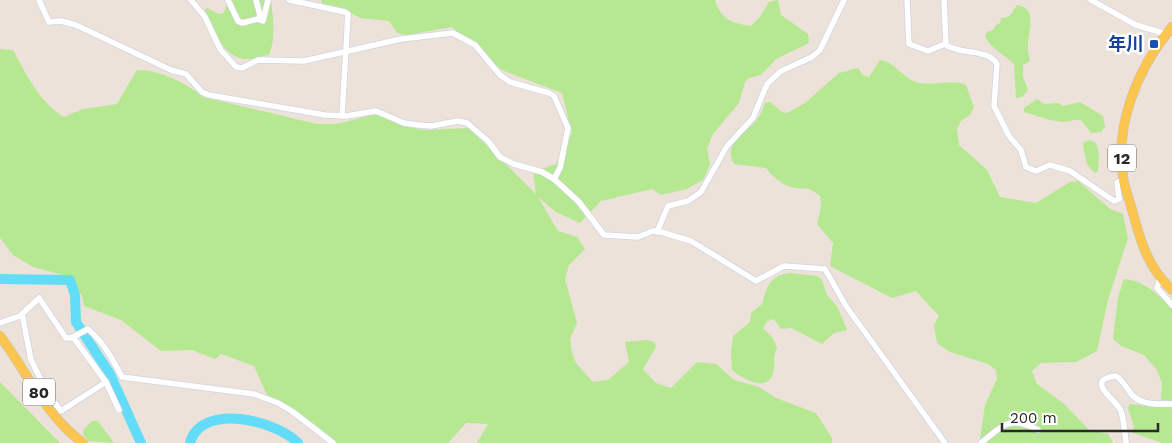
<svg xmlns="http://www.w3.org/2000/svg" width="1172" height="443" font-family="'Work Sans','Noto Sans JP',sans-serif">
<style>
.green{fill:#b5e891}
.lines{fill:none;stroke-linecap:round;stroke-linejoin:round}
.river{stroke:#63dcf7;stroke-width:10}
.minor-casing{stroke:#ced4e3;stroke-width:7}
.primary-casing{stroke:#c3c3c3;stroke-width:10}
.minor{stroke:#fff;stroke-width:5.5}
.primary{stroke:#fbc54f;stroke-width:9}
.transit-dot{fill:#1a4fb4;stroke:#fff;stroke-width:2}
.labels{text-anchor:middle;stroke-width:5;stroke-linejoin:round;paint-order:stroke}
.shield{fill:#fff;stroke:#696969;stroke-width:1}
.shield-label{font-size:16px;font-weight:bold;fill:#292929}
.transit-label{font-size:18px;font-weight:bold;fill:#164399;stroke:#fff;text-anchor:end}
</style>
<rect width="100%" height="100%" fill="#ece2d9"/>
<g class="green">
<path d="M228,0H271C273,17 276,39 269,55C262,56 256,59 250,59C223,61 214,29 205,10L207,8L219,14L224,13Z"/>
<path d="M321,0H715C721,19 730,23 751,26L760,17L769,2L778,0L781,15L808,34L809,43L776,59L761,75L749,78L745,82L739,103L713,134L707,149L710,164L703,180L687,189L661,195L652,189L601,201L580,223L556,212L538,197L558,231L577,237L585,249L569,265L565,279L577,323L570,339L572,353L576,363L593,382L608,380L629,362L625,342L647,340L654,342L656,347L643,369L656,383L671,388L697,362L716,364L734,380L759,387L776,398L816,413L832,438V443H477L488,424L466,423L448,443H336L290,406L267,395L254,366L221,354L215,359L192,350L161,351L121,320L84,306L82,296L71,277L33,267L13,255L0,238V49L13,50C26,74 40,103 64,117L83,109L117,104L137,70C161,70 186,83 203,97L317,124H337L376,114L421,130L469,128L536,194L533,172L556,164L572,133L562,93L504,71L472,47L452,27L407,35L397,33L389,21L360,18L343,9L322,3Z"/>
<path d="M1017,5C1038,7 1028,32 1028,45C1027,50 1029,56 1030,61L1023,65V77L1028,90L1022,97L1016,98L1014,64C1004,54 991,49 985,36L987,32L993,30L996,25L1000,23L1001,18C1013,17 1011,13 1017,5Z"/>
<path d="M880,60C895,62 902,77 916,82C932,87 951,78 966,85L974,107L970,115L961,121L957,129L959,145L987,170L1000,197L1036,203L1070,182L1078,181L1110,209L1123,214L1128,238L1108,300L1097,351L1076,362L1041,363L1032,371L1037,384L1063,403L1089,430L1108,434L1113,443H983L980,439L985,405L997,379L996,370L988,364L950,352L937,343L934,325L939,316L916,291L892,298L830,266L833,243L817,224L821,206L820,196C806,184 806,191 791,187C781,184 772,176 766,168L734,164C722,145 746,133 756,121C760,116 763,109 765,103L770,102L782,112L787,113L805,103L839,73L858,68L863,75L869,77Z"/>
<path d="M1037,99L1044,104L1058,103L1063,106L1080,102L1103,116L1105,127L1101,132L1091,133L1081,120C1074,119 1070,122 1064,122C1053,122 1035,115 1024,112V108Z"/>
<polygon points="1090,140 1096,143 1099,154 1098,171 1095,173 1087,165 1083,145 1084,142"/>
<path d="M790,273L817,276L822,280L827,295L837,306L847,330L834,333L822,344L791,328L781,329L774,319L767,321L763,328L772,337L777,348C773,356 775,359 774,367C772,395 745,381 732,370L731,353L733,336L750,322L751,313L762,304C767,286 770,275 790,273Z"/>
<path d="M1124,279C1145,281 1159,295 1172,309V401L1161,400L1162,383L1157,370L1144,355L1121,346L1113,339L1118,297Z"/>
<polygon points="0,382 60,443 0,443"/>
<polygon points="1130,404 1157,407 1172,405 1172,443 1162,443 1131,432 1134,427 1128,408"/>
<polygon points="92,421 98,421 114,443 88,441 83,434 84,429"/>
</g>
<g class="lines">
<g class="river">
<polyline points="0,279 70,280 75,295 76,322 110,374 141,443"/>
<path d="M190,443C201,402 276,420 298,443"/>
</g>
<g class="minor-casing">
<g id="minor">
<polyline points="39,0 49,22 61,21 76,25 171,70 186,74 202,92 209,95 325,115 346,116 376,111 404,123 418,125 431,126 458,121 467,123 488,141 500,157 514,164 542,172 554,179 579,202 604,235 638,237 653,231 661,232 691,241 756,281 784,266 825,269 846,306 945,443"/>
<polyline points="191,0 205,17 220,49 236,67 242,68 258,60 304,61 401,39 453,33 475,45 500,75 510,82 549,93 554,96 568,128 560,168 554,179"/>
<polyline points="228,0 238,21 242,23 258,19 260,15 256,0"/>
<polyline points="289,0 345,12 348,14 342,116"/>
<polyline points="907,0 909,44 928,51 945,44"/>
<path d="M944,0L946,45C960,55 987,48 997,64L994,106L1009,136L1021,150L1026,167L1036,171L1050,165L1070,171L1114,201L1119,199L1117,183L1124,179"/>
<polyline points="1091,0 1136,25 1166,34"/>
<polyline points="258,19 263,21 268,0"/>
<polyline points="657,232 668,206 688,201 701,192 727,146 753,118 767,84 781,71 812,57 820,50 844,0"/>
<polyline points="1160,278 1157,288 1172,305"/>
<polyline points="22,314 31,360 48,394 61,411 106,382 73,337"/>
<path d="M0,323L20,316L39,298L66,338H71L88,329C104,343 112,358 122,377L254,394L278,403L293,412L333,443"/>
<polyline points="106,382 119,410"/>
<path d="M981,443C1003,425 1010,415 1038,430"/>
<path d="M1126,443C1125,433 1124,421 1121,411C1118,401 1082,380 1116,376C1122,380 1125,385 1129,391C1138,406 1157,404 1172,404"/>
</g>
</g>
<g class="primary-casing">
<g id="primary">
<path d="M1172,27C1137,69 1113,127 1124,183C1127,194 1131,205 1134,217C1142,246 1149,268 1172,290"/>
<path d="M0,336C27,372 46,416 83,443"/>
</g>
</g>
<use href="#minor" class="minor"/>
<use href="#primary" class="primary"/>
</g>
<rect class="transit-dot" x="1149" y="39" width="10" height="10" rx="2.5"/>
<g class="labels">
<g class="shield">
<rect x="1108" y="144.5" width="28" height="27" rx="4"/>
<rect x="23" y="378.5" width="32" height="27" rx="4"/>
</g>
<g class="shield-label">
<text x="1122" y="164">12</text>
<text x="39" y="398">80</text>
</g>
<g class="transit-label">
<text x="1144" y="50">年川</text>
</g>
</g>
<path d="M1002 423v8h156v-8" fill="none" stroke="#292929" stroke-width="2.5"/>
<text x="1010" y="423" font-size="15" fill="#292929" stroke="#ffffff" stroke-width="4" paint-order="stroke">200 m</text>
</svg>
